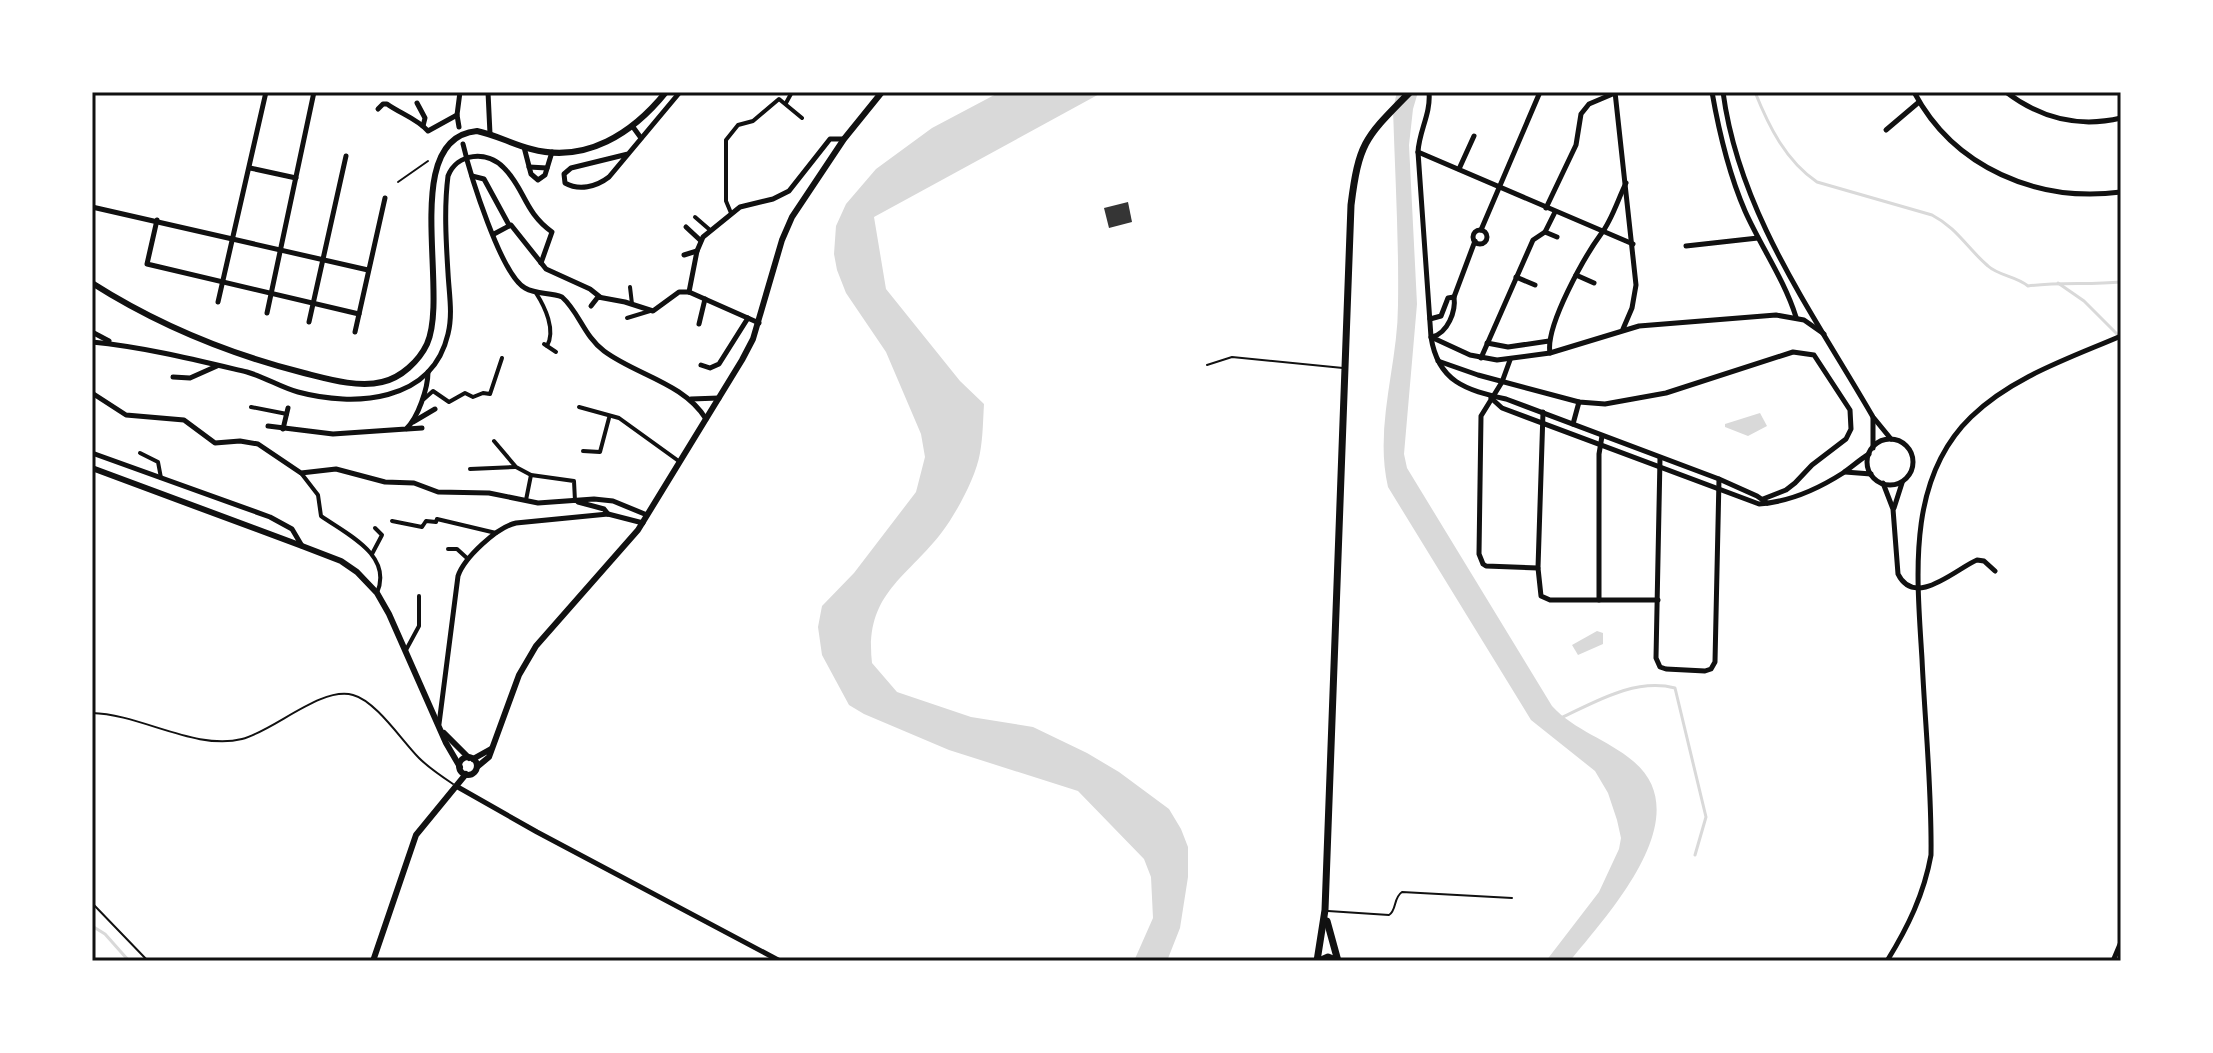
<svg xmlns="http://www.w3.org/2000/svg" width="2213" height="1053" font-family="'Fira Sans Condensed',sans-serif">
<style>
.water{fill:#d9d9d9}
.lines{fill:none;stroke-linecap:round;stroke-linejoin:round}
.stream{stroke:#d9d9d9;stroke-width:3}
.building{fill:#353535}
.path{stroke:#111;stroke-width:2}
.service{stroke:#111;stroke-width:2}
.pedestrian{stroke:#111;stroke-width:4}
.minor{stroke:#111;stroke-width:5}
.tertiary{stroke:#111;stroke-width:6}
.secondary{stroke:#111;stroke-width:7}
.neatline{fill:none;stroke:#111;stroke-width:3}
</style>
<rect width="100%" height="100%" fill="#fff"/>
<g class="water">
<path d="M1000,92H1103L874,217L886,289L960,381L984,404C983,420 983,437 980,453C976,477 957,512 942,532C907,578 864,594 872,663L897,692L971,717L1033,727L1087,753L1119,772L1169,809L1181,829L1188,847V877L1180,928L1167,961H1134L1153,918L1151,877L1144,859L1078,791L949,750L864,714L849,705L822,655L818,627L822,606L854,573L916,492L925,457L921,434L886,352L846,293L837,270L834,254L836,226L846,204L876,169L932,128Z"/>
<path d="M1397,92H1418L1413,109L1409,145L1417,304L1404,454L1407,468L1552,706C1575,731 1607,739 1633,761C1700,816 1607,915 1570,961H1546L1599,892L1619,849L1621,838L1617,820L1608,793L1595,771L1531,720L1388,487C1374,427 1398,365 1398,305C1399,240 1395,174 1393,109Z"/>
<polygon points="1760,413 1767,426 1748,436 1725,427 1725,424"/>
<polygon points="1597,631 1603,633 1603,644 1578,655 1572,645"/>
</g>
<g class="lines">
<g class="stream">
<path d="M1755,92C1769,127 1786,161 1817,182L1932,215C1957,228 1967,248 1988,266C1999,276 2016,276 2028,286C2059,282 2090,285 2121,282"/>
<polyline points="2058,283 2084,301 2118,335"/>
<path d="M1561,718C1597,701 1635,678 1675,688L1706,817L1695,855"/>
<polyline points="92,926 105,934 129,961"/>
</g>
</g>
<polygon class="building" points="1128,202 1132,222 1109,228 1104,208"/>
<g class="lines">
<g class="path">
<polyline points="398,182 428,161"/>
<polyline points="92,903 148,961"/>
</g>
<g class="service">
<polyline points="1207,365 1232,357 1343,368"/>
<path d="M92,713C140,714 196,751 242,739C274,731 321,686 353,695C376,701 402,741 419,758C429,768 441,776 453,784"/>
<path d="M1328,911L1389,915C1397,910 1393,898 1402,892L1512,898"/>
</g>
<g class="pedestrian">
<polyline points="786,103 792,92"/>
<polyline points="731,213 726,201 726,140 738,125 753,121 779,99 802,118"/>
<polyline points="695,217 710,230"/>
<polyline points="630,287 632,304"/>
<path d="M536,293C545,307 556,330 547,346"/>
<polyline points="627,318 650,311"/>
<polyline points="544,344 556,352"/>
<polyline points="424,399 433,391 449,402 465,393 473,397 483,393 490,394 502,358"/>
<polyline points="251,407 287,414"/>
<polyline points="579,407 619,418 680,462"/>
<polyline points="494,441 516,467 531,475 574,481 575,501"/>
<polyline points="583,451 600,452 609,418"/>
<polyline points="140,453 158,462 161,478"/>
<polyline points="470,469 515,467"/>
<path d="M301,473L318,495L321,516C348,535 393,555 377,593"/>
<polyline points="526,500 531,475"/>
<polyline points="392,521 422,527 426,521 436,522 437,519 496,533"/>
<polyline points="448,549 457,549 468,559"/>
<polyline points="372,554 382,535 375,528"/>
<polyline points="406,650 419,626 419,596"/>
</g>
<g class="minor">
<polyline points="488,92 490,134"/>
<path d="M1429,92C1431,114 1419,131 1418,152L1431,337C1438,382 1466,390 1506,399L1719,479L1757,496L1767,503"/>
<polyline points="1615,92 1636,285 1632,308 1623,329"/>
<path d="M1712,92C1719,132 1729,174 1745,211C1761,247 1784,279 1796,317"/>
<path d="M1723,92C1739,213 1813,313 1873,417L1891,439"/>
<path d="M1914,92C1954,168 2038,203 2121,192"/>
<path d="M2006,92C2040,118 2079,128 2121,118"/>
<polyline points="417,103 425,118 423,126"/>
<path d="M378,109L383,104H387C401,114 416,118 428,131L457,115L460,92"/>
<polyline points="457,115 459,127"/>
<polyline points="633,127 641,138"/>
<polyline points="1886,130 1919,102"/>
<path d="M463,144C470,174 501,275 525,288C537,295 550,292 562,297C579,312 584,336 604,351C636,375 684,383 706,419"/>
<polyline points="524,147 531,174 538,180 545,175 552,152"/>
<polyline points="1418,152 1633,244"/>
<path d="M628,154L571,168L564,174L565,183C579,191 596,187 609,177L680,92"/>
<polyline points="529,167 547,168"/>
<polyline points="250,168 296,178"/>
<polyline points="1459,169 1474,136"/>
<polyline points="472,176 484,179 509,225"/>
<polyline points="92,207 368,270"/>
<polyline points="1546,208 1576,145 1581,114 1589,104 1615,93"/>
<polyline points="157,220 147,264 359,314"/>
<polyline points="686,227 700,240"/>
<polyline points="1481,230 1540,92"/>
<circle cx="1480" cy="237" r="7"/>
<polyline points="1545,232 1557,237"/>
<polyline points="494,234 511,225 546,269 590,289 600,297"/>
<polyline points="1686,246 1758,238"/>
<polyline points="684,255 697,251"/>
<polyline points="1576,275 1594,283"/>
<polyline points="1516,277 1535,285"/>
<polyline points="689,292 697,251 703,237 740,207 773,199 789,191 830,139 844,139"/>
<polyline points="689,292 759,323"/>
<polyline points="1454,297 1475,241"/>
<polyline points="218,302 266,92"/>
<polyline points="591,306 598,297 625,302 653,311 679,292 689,292"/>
<polyline points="267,313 314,92"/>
<path d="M1430,319L1441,316L1448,298L1454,297C1456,311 1448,333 1432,337"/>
<polyline points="309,322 346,156"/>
<polyline points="699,324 705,299"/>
<polyline points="92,332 109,341"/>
<polyline points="355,332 385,198"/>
<polyline points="1431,337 1470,355 1497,360 1550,353 1639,326 1776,315 1804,320 1824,334"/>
<path d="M92,342C144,347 196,360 247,372C265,377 280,387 298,392C354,407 432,403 448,334C453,314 449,293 448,273C446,241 444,207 448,176C457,153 487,150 504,168C525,189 524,212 552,232L541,263"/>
<polyline points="1487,343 1508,347 1549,341"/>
<path d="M1550,353C1545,326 1585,256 1601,234C1612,220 1618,199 1626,183"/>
<polyline points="1481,358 1533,240 1545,232 1555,212"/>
<polyline points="1510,360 1502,382 1481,416 1479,554 1483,564 1486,566 1538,568"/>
<polyline points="1438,361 1478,375 1579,402 1605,404 1666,393 1793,352 1814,355 1850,410 1851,429 1846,439 1812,465 1795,483 1786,490 1763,499"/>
<polyline points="701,365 710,368 719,364 748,318"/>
<polyline points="173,377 190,378 217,366"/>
<polyline points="92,393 126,415 184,420 215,443 240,441 258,444 301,473 336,469 385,482 414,483 438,492 489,493 538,503 594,499 613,501 647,515"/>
<path d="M1491,398L1502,408L1759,504C1788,502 1818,489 1843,473C1852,467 1859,460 1869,454"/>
<polyline points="691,399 719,398"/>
<polyline points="1543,412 1538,568 1541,596 1550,600 1658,600"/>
<polyline points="413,422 435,409"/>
<polyline points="1573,424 1579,402"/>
<path d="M268,426L333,434L406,429C418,418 428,388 428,372"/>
<polyline points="283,429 288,408"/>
<polyline points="407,429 422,428"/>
<circle cx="1890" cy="462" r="23"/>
<polyline points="1873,448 1873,418"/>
<polyline points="92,453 270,517 292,529 302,546"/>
<polyline points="1660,458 1656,658 1660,667 1666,669 1705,671 1711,669 1715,662 1719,479"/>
<polyline points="1845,472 1871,474"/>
<path d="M1883,483L1893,509L1898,574C1915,609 1957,568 1977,560L1984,561L1995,571"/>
<polyline points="578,502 604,509 608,514"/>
<polyline points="1894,508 1902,483"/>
<polyline points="1599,600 1599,454 1602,436"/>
<path d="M439,724L458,576C464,558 497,527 516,523L608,514L643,523"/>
<polyline points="456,786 537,832 780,961"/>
<path d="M1887,961C1908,927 1924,894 1931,855C1932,790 1925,724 1922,659C1917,577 1906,480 1971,417C2012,377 2070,358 2121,336"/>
<polyline points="2113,961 2121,942"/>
</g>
<g class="tertiary">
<path d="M92,283C158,325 229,354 304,373C328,379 358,388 382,382C401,378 419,361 427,344C450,293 399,138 477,131C496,135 512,144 531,149C586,164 633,133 666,92"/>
<polyline points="92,468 302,546 341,561 357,572 377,593 389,614 446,743 460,767"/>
<polyline points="444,733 469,758"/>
<circle cx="468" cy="766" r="9"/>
<polyline points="473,759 491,749"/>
<polyline points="477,767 489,757 519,675 536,646 638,530 742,360 753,339 782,240 792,217 844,139 882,92"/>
<polyline points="373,961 416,835 466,774"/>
</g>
<g class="secondary">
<polyline points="1327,921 1338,961"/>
<path d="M1317,961L1325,910L1351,205C1359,141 1366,137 1410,92"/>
<polyline points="1319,961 1328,957 1338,961"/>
</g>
</g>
<rect width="2213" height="1053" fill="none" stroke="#ffffff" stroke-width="188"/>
<rect x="94" y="94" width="2025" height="865" class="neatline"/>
</svg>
